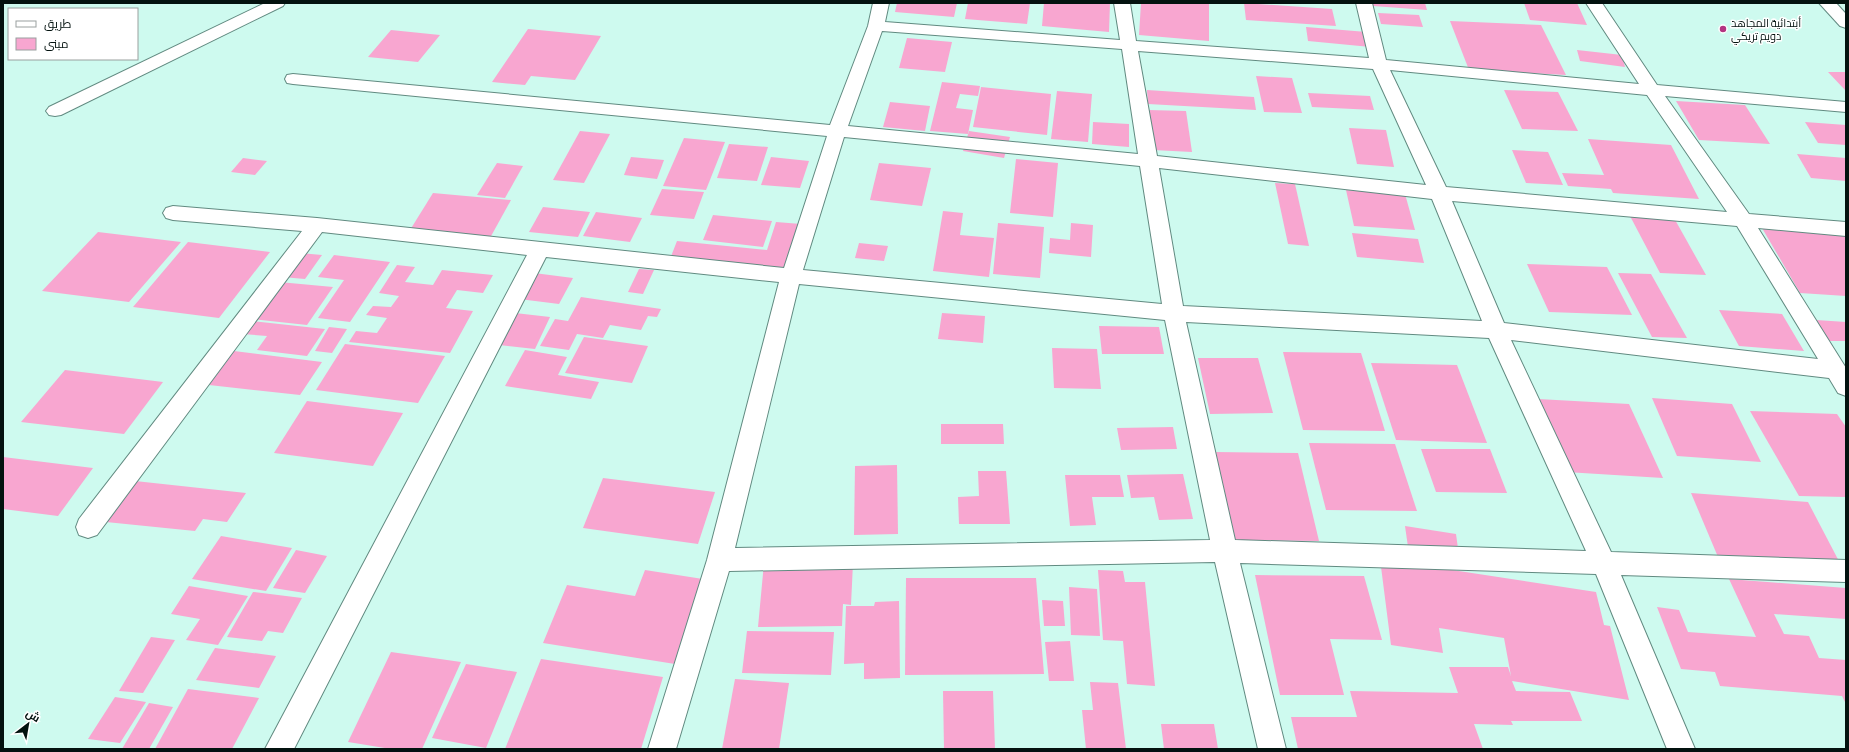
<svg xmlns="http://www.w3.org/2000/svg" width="1849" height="752" font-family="'Sofia Sans Condensed',Cairo,sans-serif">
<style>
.building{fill:#f8a6d0}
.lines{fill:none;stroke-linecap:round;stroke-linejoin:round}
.minor-casing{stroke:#618a80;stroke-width:2}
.minor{fill:#fff;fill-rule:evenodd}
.poi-dot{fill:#b33381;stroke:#fff;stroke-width:1.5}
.labels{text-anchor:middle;stroke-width:3;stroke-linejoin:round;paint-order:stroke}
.far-poi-label{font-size:11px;fill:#03120f;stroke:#fff;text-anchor:start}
</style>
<rect width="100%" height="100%" fill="#cefaef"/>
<g class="building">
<polygon points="897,3 957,3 954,17 895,12"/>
<polygon points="968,3 1030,3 1027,24 965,19"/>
<polygon points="1044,3 1110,3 1109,32 1042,26"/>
<polygon points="1141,3 1209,3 1209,41 1139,35"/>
<polygon points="1244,3 1332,9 1336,26 1246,20"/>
<polygon points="1372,3 1425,3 1427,10 1373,6"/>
<polygon points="1524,3 1577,3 1587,25 1530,20"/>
<polygon points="1378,13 1419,15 1423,27 1381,24"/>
<polygon points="1450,21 1541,25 1566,75 1469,70"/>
<polygon points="1306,27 1379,33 1381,48 1308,41"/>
<polygon points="528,29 601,36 575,80 531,76 525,85 492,82"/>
<polygon points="391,30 440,35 418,62 368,57"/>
<polygon points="907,38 952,42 945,72 899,68"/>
<polygon points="1577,50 1622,55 1625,67 1580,61"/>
<polygon points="1828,72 1846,72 1846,90 1845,90"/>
<polygon points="1256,76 1292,78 1302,113 1264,112"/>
<polygon points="942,82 980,86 978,96 960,94 956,108 973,110 968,134 930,131"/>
<polygon points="981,87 1051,94 1047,135 973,127"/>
<polygon points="1147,90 1254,97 1256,110 1148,104"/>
<polygon points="1504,90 1558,92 1578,131 1522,129"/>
<polygon points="1057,91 1092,94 1088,142 1051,139"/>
<polygon points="1308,93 1370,96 1374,110 1312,107"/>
<polygon points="1676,101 1745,105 1770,144 1699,140"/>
<polygon points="890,102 930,106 925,131 883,127"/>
<polygon points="1148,110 1186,111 1192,152 1153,150"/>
<polygon points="1093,122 1129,124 1129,147 1092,144"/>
<polygon points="1805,122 1846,125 1846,145 1818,143"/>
<polygon points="1349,128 1386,130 1394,167 1357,164"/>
<polygon points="580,131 610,134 584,183 553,180"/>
<polygon points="969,131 1010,137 1004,158 963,151"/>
<polygon points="684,138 725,142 706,190 663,186"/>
<polygon points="1588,139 1671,145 1699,199 1613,193 1611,189 1568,186 1562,173 1604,175"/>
<polygon points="729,144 768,147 757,181 717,178"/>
<polygon points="1512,150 1548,152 1563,185 1526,183"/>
<polygon points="1797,154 1846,158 1846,181 1811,178"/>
<polygon points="631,157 664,160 657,179 624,175"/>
<polygon points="771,157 809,161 800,188 761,185"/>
<polygon points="243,158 267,161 255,175 231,172"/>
<polygon points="1016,159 1058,163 1053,217 1010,213"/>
<polygon points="497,163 523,166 505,198 477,195"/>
<polygon points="879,163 931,168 922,206 870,200"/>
<polygon points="1275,183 1295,184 1309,246 1288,244"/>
<polygon points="662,189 704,192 694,219 650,215"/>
<polygon points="1346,190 1405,194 1415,230 1354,226"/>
<polygon points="433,193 511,200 490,238 410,230"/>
<polygon points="543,207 590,212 578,237 529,232"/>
<polygon points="943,211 963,213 960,235 994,238 989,277 933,271"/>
<polygon points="596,212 642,218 630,242 583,236"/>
<polygon points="713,215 772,221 763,247 703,240"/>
<polygon points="1630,216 1674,218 1706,275 1660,273"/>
<polygon points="776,222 801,224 786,271 670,259 677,241 767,250"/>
<polygon points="998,223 1044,227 1040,278 993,274"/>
<polygon points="1071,223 1093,225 1091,257 1049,253 1050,238 1070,240"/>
<polygon points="1762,228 1846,234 1846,296 1800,293"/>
<polygon points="98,232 181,242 129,302 42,291"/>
<polygon points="1352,233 1418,239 1424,263 1357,257"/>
<polygon points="188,242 270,252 219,318 133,307"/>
<polygon points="859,243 888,246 884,261 855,258"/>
<polygon points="300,253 322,255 305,279 282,277"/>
<polygon points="334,255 390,262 350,322 318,318 344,280 318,277"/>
<polygon points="1527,264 1607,267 1632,315 1549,312"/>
<polygon points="397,265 415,267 405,282 433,285 442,270 493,275 483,293 457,290 446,308 473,311 450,353 349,342 356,331 377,333 387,318 366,315 373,306 391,307 399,296 379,293"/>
<polygon points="639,269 654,270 643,294 628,292"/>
<polygon points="534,273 573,278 559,304 519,299"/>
<polygon points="1618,273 1651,274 1687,338 1652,337"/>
<polygon points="279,282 333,287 307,325 252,319"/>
<polygon points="581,297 661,309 657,317 648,316 641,330 610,325 603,338 577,334 569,350 540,346 555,319 568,321"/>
<polygon points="1719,310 1782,314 1804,351 1739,346"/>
<polygon points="515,313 550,317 535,349 499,345"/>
<polygon points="942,313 985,316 983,343 938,339"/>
<polygon points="1816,320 1846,322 1846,341 1829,341"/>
<polygon points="252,321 325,329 307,356 257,350 267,336 242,334"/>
<polygon points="1099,326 1159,327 1164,354 1102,354"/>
<polygon points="329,327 347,329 332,353 315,351"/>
<polygon points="584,337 648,346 632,383 565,373"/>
<polygon points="345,344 445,356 418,403 316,390"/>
<polygon points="1052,348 1097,349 1101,389 1054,388"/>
<polygon points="525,350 567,357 558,375 599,382 591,399 505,386"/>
<polygon points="234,351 322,362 300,395 209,385"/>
<polygon points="1283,352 1361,353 1385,431 1303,430"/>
<polygon points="1198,358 1258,358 1273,413 1210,414"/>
<polygon points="1371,363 1457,365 1487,443 1396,440"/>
<polygon points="65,370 163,382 124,434 21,422"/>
<polygon points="1652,398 1732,404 1761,462 1677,456"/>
<polygon points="1538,399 1629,404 1663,478 1566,472"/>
<polygon points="307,401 403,413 373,466 274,453"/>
<polygon points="1750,411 1837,414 1846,427 1846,497 1799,496"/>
<polygon points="941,424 1003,424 1004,444 941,444"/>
<polygon points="1173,427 1177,449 1121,450 1117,428"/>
<polygon points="1309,443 1395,444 1417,511 1326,510"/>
<polygon points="1421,449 1490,449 1507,493 1436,492"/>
<polygon points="1216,452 1298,453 1319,541 1233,540"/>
<polygon points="3,457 93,468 58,516 3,509"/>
<polygon points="897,465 898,534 854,535 855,466"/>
<polygon points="978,471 1006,471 1010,524 959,524 958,497 979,496"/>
<polygon points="1183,474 1193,519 1159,520 1154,497 1131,498 1127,475"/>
<polygon points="1065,475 1120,475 1124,497 1092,497 1096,525 1070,526"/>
<polygon points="603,478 715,492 698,544 583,528"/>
<polygon points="135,481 246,493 227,522 203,519 195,531 106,522"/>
<polygon points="1691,493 1808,502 1842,567 1718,557"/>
<polygon points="1405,526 1456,534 1459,556 1408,547"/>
<polygon points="221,536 292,548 266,591 192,579"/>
<polygon points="296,550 327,556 305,593 273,588"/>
<polygon points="1380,559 1596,592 1604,625 1610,626 1629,700 1512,681 1516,691 1570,692 1582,721 1511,721 1513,725 1474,724 1483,749 1298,749 1291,717 1357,717 1350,691 1458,693 1449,667 1508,667 1511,676 1504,638 1439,628 1443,653 1391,645"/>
<polygon points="764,563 853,563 851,605 843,604 842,626 758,627"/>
<polygon points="645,570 703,579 675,664 543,643 567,585 635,596"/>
<polygon points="1098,570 1123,571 1125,582 1145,582 1155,686 1127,684 1123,641 1103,640"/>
<polygon points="1255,575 1364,576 1382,640 1330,639 1344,695 1280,695"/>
<polygon points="906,578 1036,578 1044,674 905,675"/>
<polygon points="1729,579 1846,588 1846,619 1774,614 1784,634 1809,636 1819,658 1846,660 1846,704 1842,696 1720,686 1715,672 1681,669 1657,607 1679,610 1688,632 1756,637"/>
<polygon points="189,586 248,596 218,645 186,640 200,619 171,614"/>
<polygon points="1069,587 1097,589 1100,636 1071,635"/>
<polygon points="253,592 302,598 283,633 268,631 262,641 227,637"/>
<polygon points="1042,600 1063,601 1065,626 1044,626"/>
<polygon points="899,601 900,678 864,679 864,663 844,664 846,606 874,606 875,602"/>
<polygon points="747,631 834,632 831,675 742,673"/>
<polygon points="151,637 175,640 143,693 119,691"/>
<polygon points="1070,641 1074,681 1049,681 1045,642"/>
<polygon points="215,648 276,656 259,688 196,680"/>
<polygon points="391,652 461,662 422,749 391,749 348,742"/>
<polygon points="541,659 663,677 641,749 505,749"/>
<polygon points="466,664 517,672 486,748 432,738"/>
<polygon points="735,679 789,683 779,749 722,749"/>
<polygon points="1090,682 1118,683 1126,749 1086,749 1082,710 1093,710"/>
<polygon points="188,689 259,698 232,749 155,749"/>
<polygon points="943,691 993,691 995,749 944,749"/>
<polygon points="115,697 146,702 120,743 88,739"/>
<polygon points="149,703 173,707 149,749 122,749"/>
<polygon points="1161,724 1214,724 1218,749 1164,749"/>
</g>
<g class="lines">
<g class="minor-casing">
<g id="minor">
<polygon points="265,3 285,3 283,6 61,115 55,116 49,115 46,111 49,107"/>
<path d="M873,3H889L885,22L1120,40L1114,3H1130L1136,41L1369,58L1356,3H1372L1386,60L1639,84L1586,3H1602L1657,85L1846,102V112L1665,96L1749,214L1846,222V236L1758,228L1846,368V396L1838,393L1829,378L1511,340L1611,552L1846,560V582L1621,575L1695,749H1667L1596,574L1240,563L1286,749H1258L1215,562L729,571L676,749H648L707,560L779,282L546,257L294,749H265L527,255L322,232L97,535L88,538L79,535L76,527L79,519L302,231L173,220L166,218L163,213L166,208L173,206L317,218L784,268L827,136L293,84L287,83L285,79L287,75L293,74L830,125L868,26ZM882,31L1122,49L1138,154L848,126ZM1138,51L1373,69L1426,185L1157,156ZM1390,70L1647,95L1727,212L1446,187ZM844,137L1140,166L1162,304L803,270ZM1159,168L1432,199L1482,321L1183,306ZM1452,201L1737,226L1818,359L1504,323ZM799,284L1165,320L1210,540L735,548ZM1186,322L1489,338L1586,551L1235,540Z"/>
<polygon points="1819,3 1836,3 1846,14 1846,28 1840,26"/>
</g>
</g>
<use href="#minor" class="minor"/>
</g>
<circle class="poi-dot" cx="1723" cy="29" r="4"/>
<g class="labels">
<g class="far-poi-label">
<text x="1731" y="27">أبتدائية المجاهد<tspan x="1731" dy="13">دويم تريكي</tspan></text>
</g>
</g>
<rect width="1849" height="752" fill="none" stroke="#03120f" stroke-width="8"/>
<rect x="8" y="8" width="130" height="52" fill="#ffffff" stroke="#9aa09f"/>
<rect x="16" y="21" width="20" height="6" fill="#ffffff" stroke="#9aa09f"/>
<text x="44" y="28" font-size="12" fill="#03120f">طريق</text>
<rect x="16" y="38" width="20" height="12" fill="#f8a6d0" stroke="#9aa09f"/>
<text x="44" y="48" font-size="12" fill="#03120f">مبنى</text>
<g transform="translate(28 724) rotate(31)" stroke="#ffffff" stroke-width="3" paint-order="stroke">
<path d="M0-3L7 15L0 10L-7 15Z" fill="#03120f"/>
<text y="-6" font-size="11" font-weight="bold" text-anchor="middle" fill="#03120f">ش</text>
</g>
</svg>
